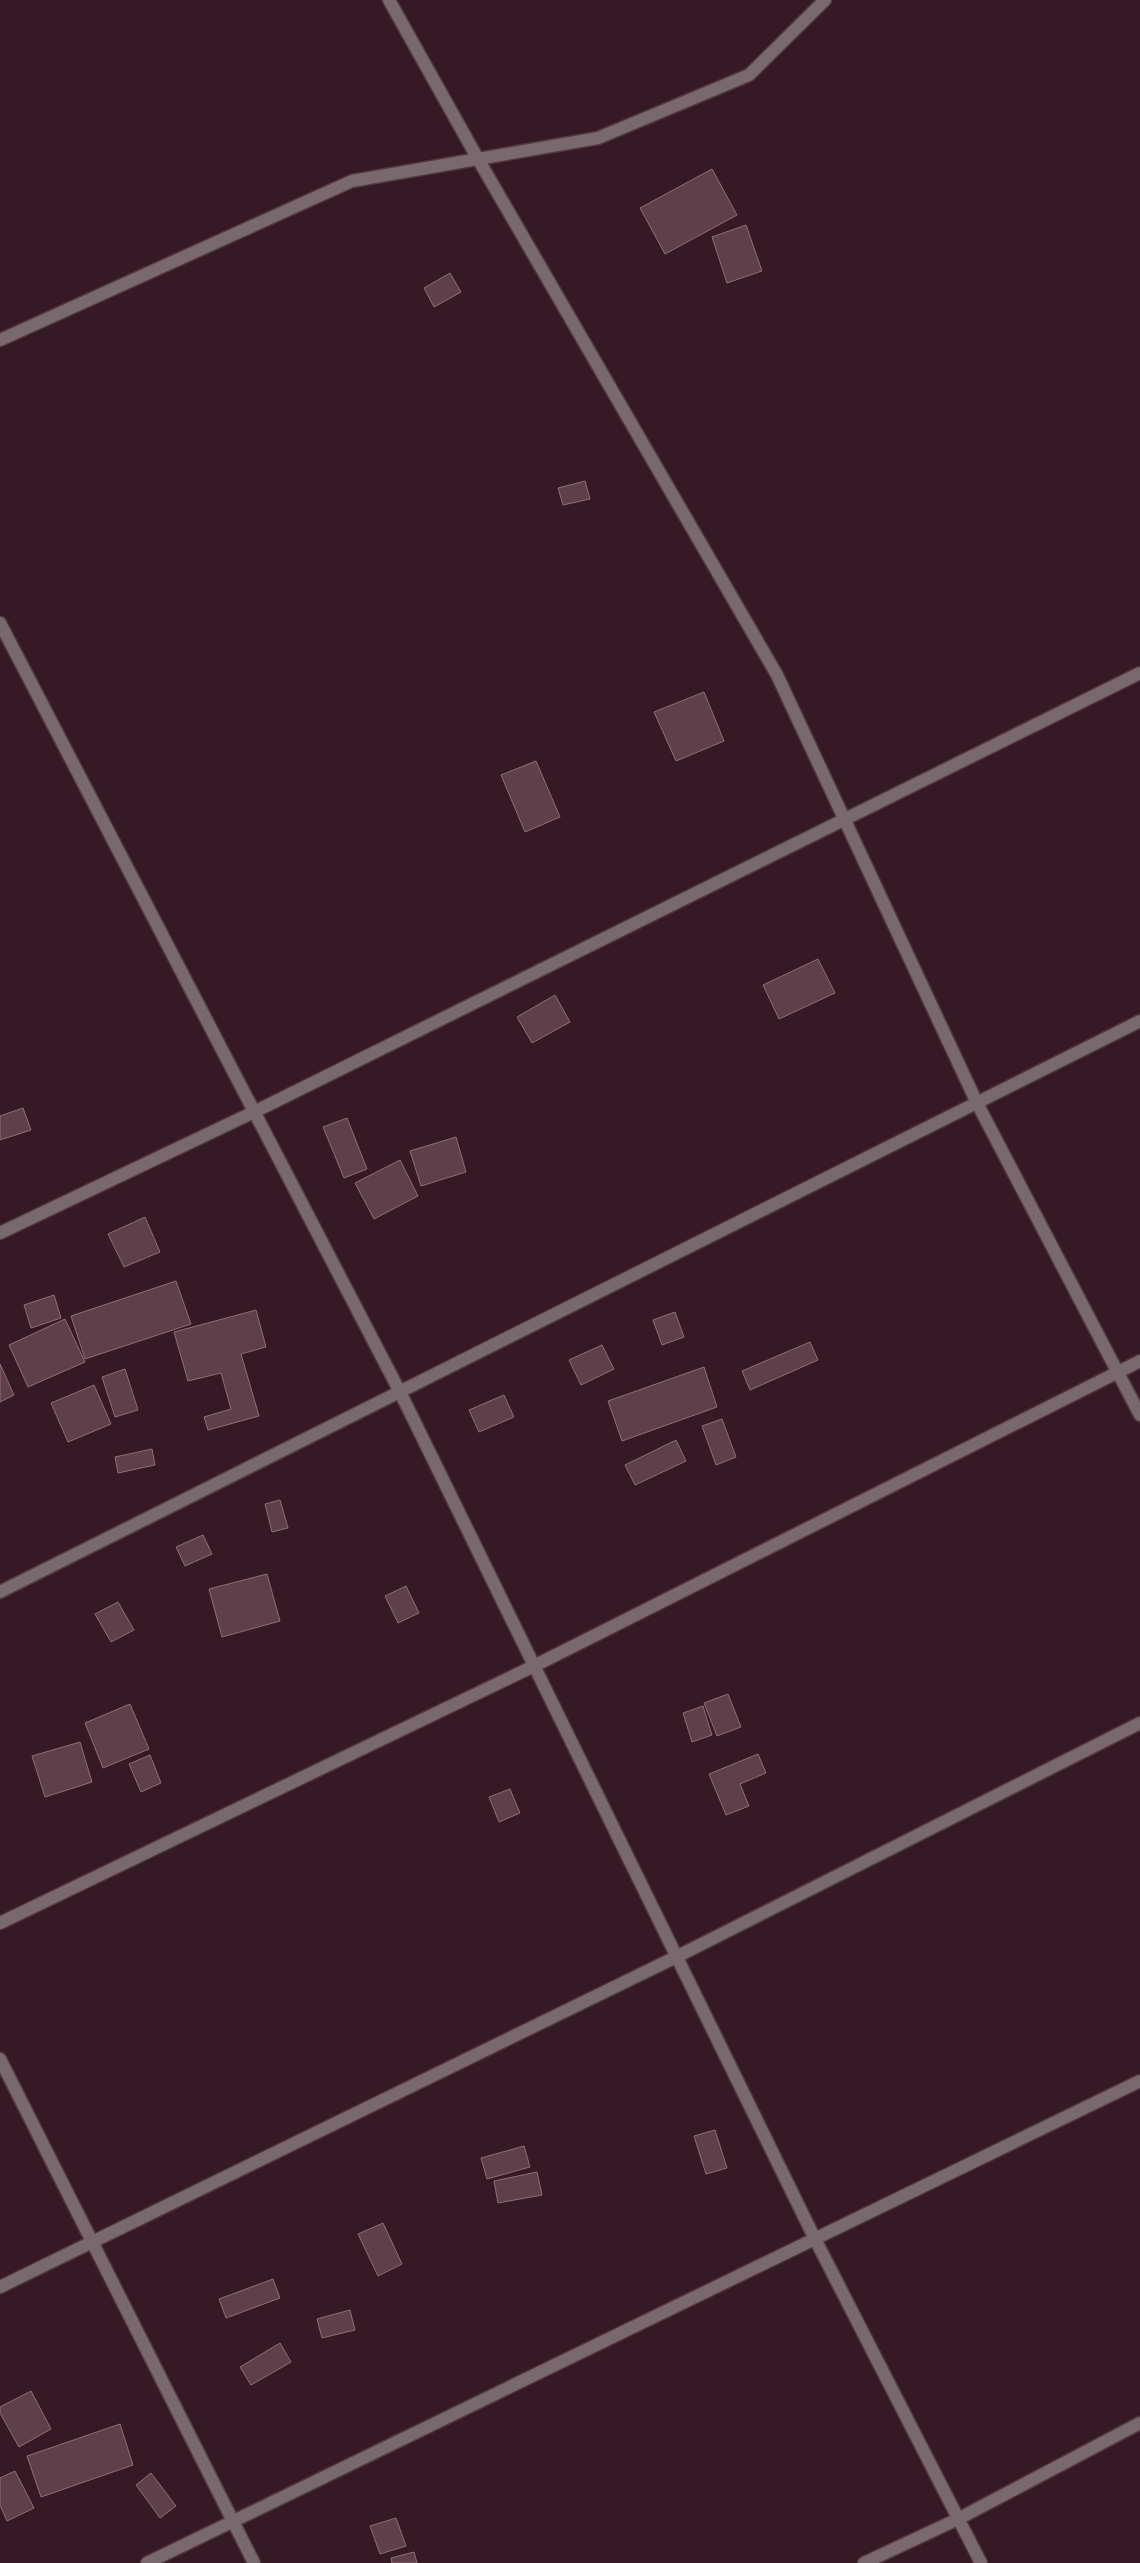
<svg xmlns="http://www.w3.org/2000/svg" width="1140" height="2563" font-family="Arial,sans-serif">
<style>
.building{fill:#5e3f4a;stroke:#916e7a}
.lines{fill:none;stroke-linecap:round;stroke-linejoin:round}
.minor-casing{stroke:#513741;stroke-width:15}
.tertiary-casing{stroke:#513741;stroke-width:15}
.minor{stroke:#79696e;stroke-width:12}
.tertiary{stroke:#79696e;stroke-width:12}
</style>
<rect width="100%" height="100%" fill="#351924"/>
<g class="building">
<polygon points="712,169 737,215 665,254 640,208"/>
<polygon points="746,225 762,271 727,283 712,237"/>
<polygon points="450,273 461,292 434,307 424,288"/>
<polygon points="585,481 590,499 563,505 558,488"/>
<polygon points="704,692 724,741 676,761 654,712"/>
<polygon points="536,761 560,817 525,832 501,775"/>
<polygon points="818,959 835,993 779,1019 763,985"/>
<polygon points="555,995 570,1022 532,1043 517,1017"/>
<polygon points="23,1108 31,1130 0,1140 0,1116"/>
<polygon points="347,1118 367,1169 344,1178 323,1127"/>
<polygon points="456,1137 466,1172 421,1186 410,1151"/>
<polygon points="400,1160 418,1196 374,1219 355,1183"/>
<polygon points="145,1217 160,1252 124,1267 108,1234"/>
<polygon points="176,1281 191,1324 85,1359 71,1316"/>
<polygon points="54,1295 61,1318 31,1328 24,1305"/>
<polygon points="256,1310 266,1347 241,1354 259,1416 208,1430 204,1417 231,1409 221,1373 188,1381 174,1332"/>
<polygon points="675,1312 684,1337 662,1345 653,1320"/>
<polygon points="65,1319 85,1362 28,1387 9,1345"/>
<polygon points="810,1342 818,1360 750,1390 742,1371"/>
<polygon points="602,1345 614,1369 581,1385 569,1360"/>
<polygon points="0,1364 14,1395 0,1402"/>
<polygon points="704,1367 717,1407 622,1441 608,1401"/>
<polygon points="125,1369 138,1410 115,1417 102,1377"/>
<polygon points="94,1385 111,1424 68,1442 51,1403"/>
<polygon points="504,1395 514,1417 479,1432 469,1410"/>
<polygon points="722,1419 736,1457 716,1465 702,1426"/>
<polygon points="676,1440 686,1461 635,1485 625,1465"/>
<polygon points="152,1449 155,1465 118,1473 115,1457"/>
<polygon points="280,1500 288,1528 272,1532 265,1504"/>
<polygon points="203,1535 212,1554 185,1566 176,1547"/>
<polygon points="267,1574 280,1621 222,1637 209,1589"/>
<polygon points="406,1586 419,1613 398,1623 385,1596"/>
<polygon points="118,1602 134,1630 111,1642 95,1614"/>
<polygon points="728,1694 741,1727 717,1736 704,1703"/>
<polygon points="130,1704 149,1749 103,1768 85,1723"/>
<polygon points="703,1706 712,1735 692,1742 683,1713"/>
<polygon points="80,1742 92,1782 45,1797 32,1756"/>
<polygon points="758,1754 766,1773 740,1784 749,1806 726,1815 709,1774"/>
<polygon points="150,1755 161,1783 141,1792 129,1764"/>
<polygon points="510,1789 520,1813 499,1822 489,1797"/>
<polygon points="715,2130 727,2168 706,2174 694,2136"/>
<polygon points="524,2146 530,2167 487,2179 481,2158"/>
<polygon points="537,2172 542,2195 498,2203 494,2181"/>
<polygon points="383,2223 402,2264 378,2276 358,2234"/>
<polygon points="273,2279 280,2298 226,2318 219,2299"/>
<polygon points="350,2310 355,2330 322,2338 317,2319"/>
<polygon points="280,2343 291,2362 251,2385 240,2367"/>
<polygon points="31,2391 51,2429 19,2447 0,2413 0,2407"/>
<polygon points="120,2424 133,2465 41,2497 27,2456"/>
<polygon points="15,2471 34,2508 7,2521 0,2505 0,2478"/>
<polygon points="151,2473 176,2506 160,2518 136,2485"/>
<polygon points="396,2518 406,2546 380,2554 370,2526"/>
<polygon points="414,2552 417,2563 392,2563 391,2558"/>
</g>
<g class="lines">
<g class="minor-casing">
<g id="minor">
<polyline points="389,0 478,159 777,675 977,1103 1140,1415"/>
<polyline points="0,340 352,181 598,138 749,75 825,0"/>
<polyline points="0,623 400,1392 815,2239 981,2563"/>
<polyline points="0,1233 254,1112 1140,673"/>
<polyline points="0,1923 534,1666 1140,1361"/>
<polyline points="0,2059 254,2563"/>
<polyline points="0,2287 676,1957 1140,1723"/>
<polyline points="147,2563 1140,2081"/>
<polyline points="864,2563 958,2519 1140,2423"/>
</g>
</g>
<g class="tertiary-casing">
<polyline id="tertiary" points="0,1592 1140,1021"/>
</g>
<use href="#minor" class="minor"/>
<use href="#tertiary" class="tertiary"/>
</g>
</svg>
